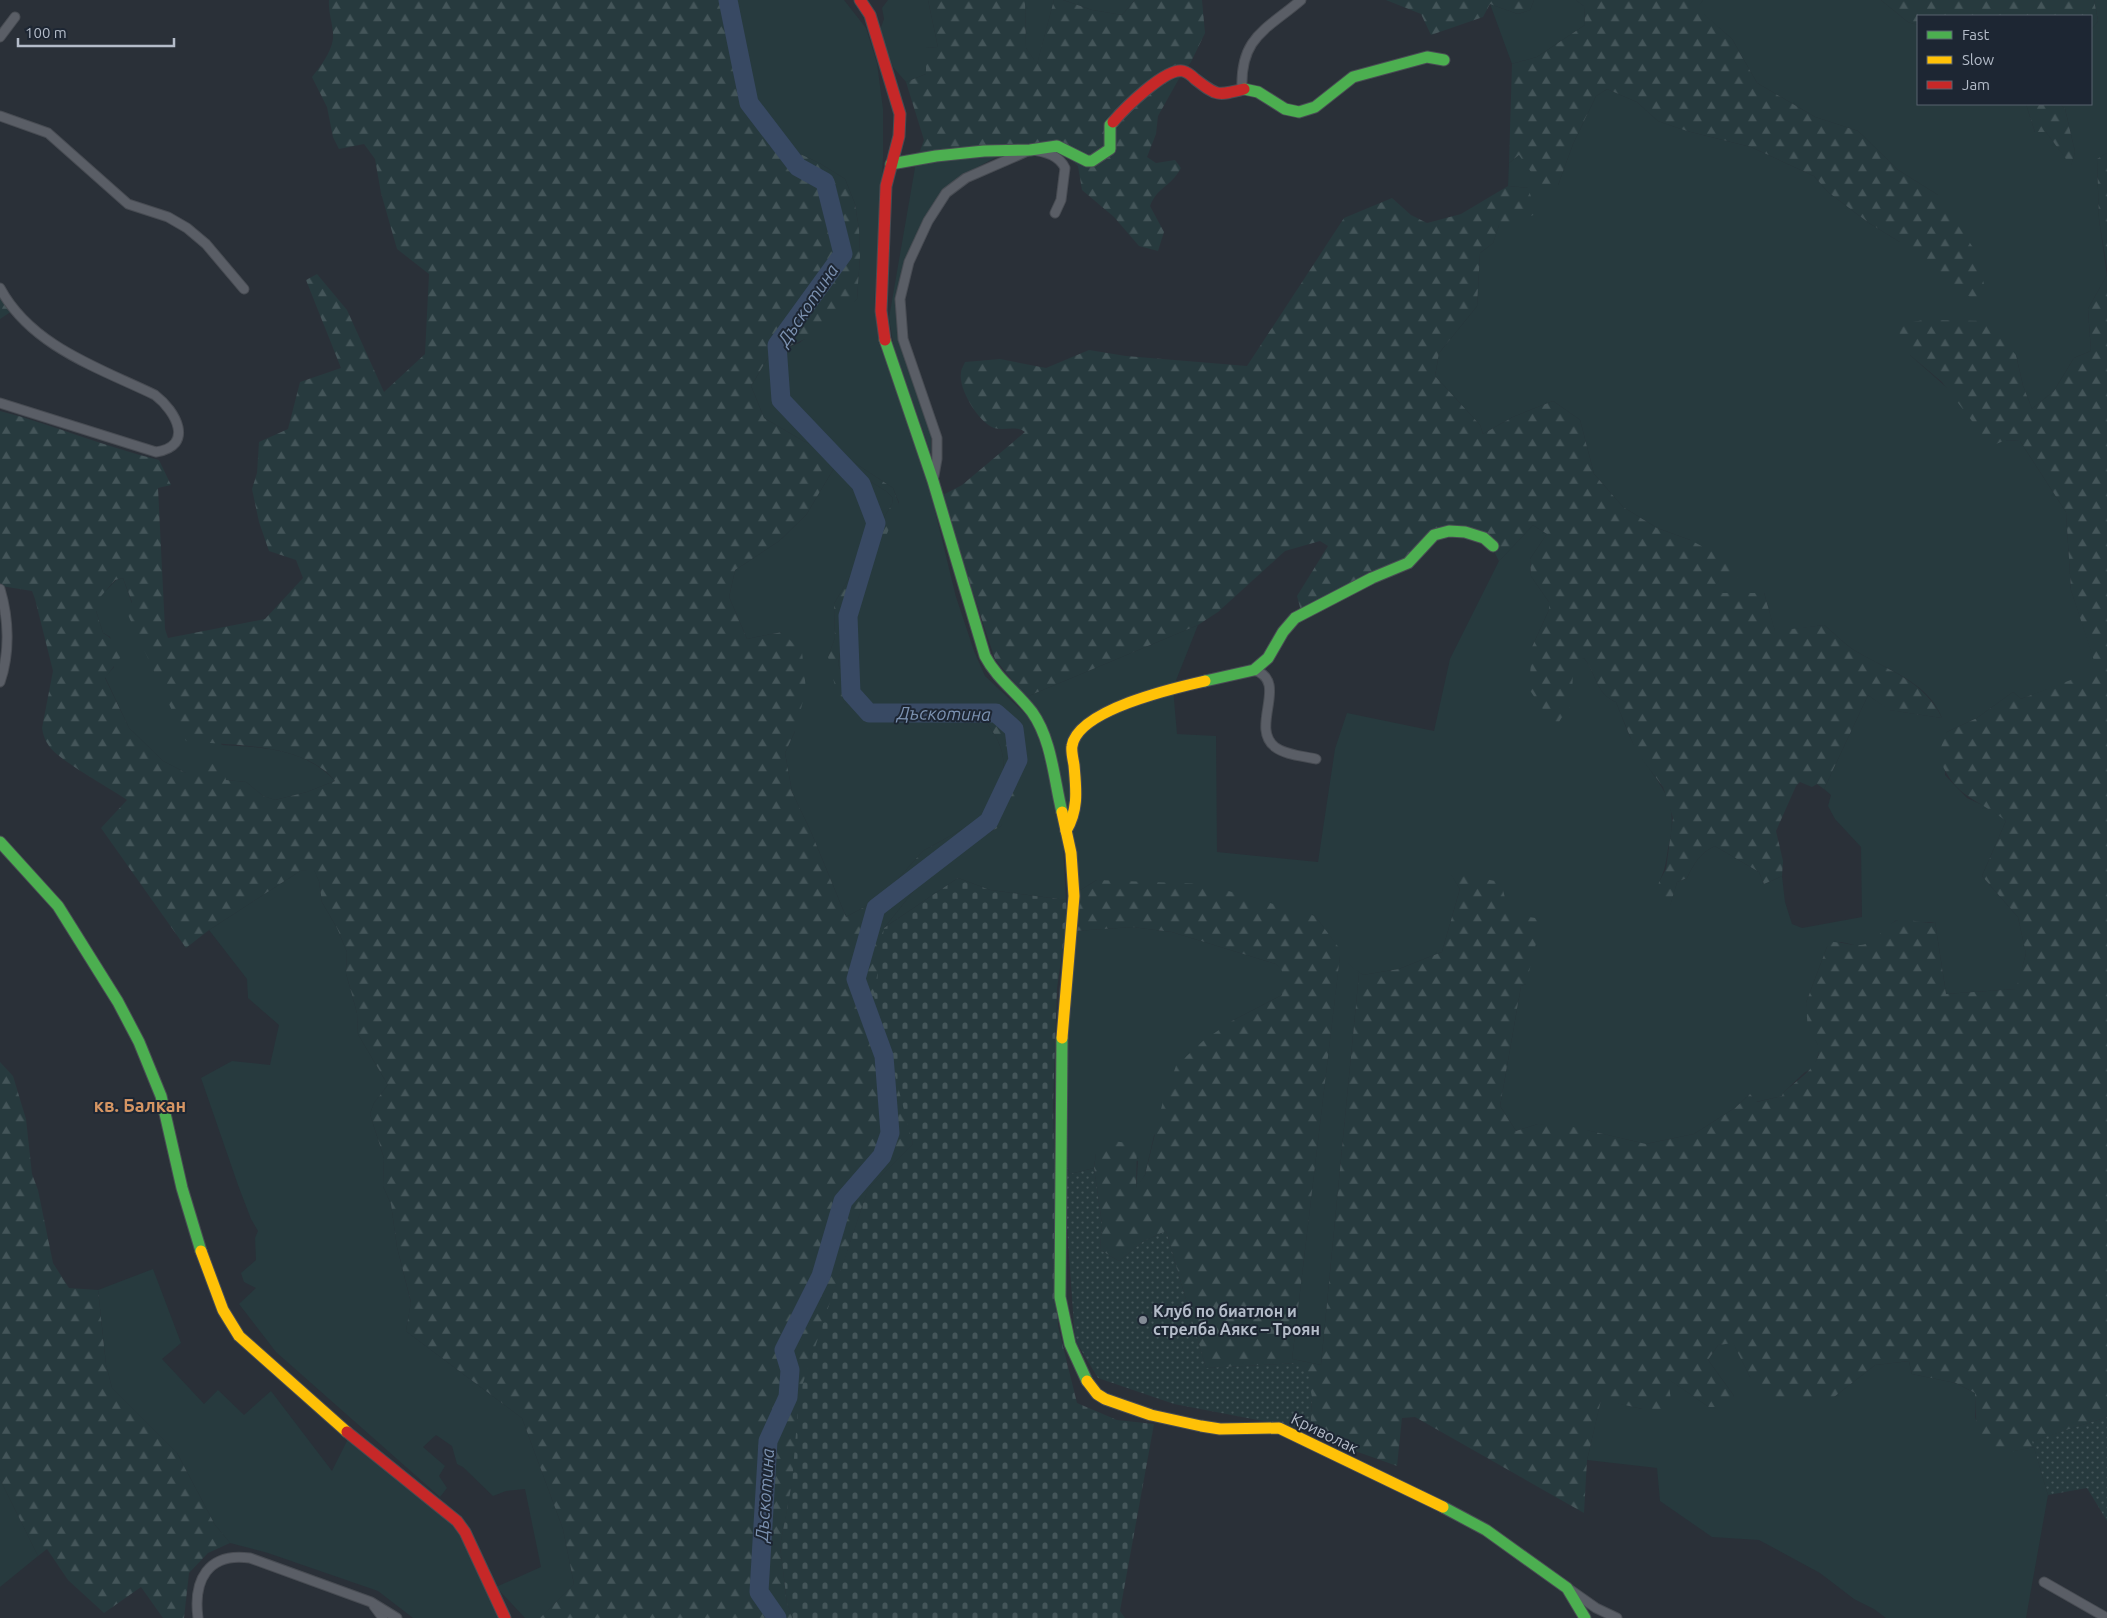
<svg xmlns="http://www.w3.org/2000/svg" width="2107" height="1618" font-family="Ubuntu,sans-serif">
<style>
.grass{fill:#273a3e}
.forest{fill:url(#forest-firs);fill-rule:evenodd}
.cemetery{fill:url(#cemetery-stones)}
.park{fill:url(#park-dots)}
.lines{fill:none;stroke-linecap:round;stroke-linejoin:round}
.river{stroke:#384963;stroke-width:19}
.street-casing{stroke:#484c53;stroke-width:11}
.fast-casing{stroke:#484c53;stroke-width:13}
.slow-casing{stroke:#484c53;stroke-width:13}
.jam-casing{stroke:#484c53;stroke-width:13}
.street{stroke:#5a5e66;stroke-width:9}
.fast{stroke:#4caf50;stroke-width:11}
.slow{stroke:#ffc107;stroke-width:11}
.jam{stroke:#c62828;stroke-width:11}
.poi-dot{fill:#848b96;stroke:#1d2633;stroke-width:2}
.labels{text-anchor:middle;stroke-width:4;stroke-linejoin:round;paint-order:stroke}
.poi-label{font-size:16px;font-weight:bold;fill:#b4bcc9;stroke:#1d2633;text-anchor:start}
.street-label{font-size:16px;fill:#b4bcc9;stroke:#1d2633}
.water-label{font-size:18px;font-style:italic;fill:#7c92b1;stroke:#1d2633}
.neighbourhood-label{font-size:18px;font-weight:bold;fill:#d59563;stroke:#1d2633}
</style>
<defs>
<pattern id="forest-firs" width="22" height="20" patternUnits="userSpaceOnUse" patternTransform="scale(1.25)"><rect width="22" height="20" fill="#273a3e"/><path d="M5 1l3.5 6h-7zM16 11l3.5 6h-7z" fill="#445559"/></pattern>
<pattern id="cemetery-stones" width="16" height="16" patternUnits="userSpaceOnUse" patternTransform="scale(1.25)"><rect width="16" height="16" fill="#273a3e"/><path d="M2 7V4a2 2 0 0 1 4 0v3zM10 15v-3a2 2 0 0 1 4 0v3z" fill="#445559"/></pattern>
<pattern id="park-dots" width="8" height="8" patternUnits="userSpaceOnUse" patternTransform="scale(1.25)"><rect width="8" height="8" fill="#273a3e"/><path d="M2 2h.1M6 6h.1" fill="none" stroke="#445559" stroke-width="1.8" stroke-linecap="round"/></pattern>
</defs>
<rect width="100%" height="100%" fill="#2a3038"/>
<g class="grass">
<polygon points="736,0 844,0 866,28 877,63 883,109 883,158 874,308 879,343 927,478 956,597 974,651 985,676 1035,723 1062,827 1066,900 990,890 958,878 884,928 919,884 960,849 1001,826 1017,769 1019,740 1005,713 920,707 883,710 862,706 846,686 838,664 849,602 899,503 893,488 850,460 803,441 764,418 751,386 769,356 799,343 857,299 860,256 859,230 855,204 845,179 819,163 794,151 780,141 764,126 736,89 734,36 726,20"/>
<polygon points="888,0 928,0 938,47 926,48 926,74 906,82 893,67 880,30 884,19 882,8"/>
<polygon points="1025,0 1054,0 1037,65 1026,48"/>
<polygon points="1063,0 1135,0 1122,15 1092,10"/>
<polygon points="1534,0 1576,0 1584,6 1585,25 1537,57 1512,64 1490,4 1518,14 1530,10"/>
<path d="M1703,0H1881L1908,22L1918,25V104H2026L2035,132H2046L2071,165L2075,152L2065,109L2060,104H2091V30L2098,21L2094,0H2107V153L2097,159L2099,219L2107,275L2088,309L2091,351L2074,358L2054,391L2032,409L2023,386L2016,355H1910L2006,440L2020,441L2066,512L2071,590L2098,671L2021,699L2013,692L1977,718L1947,732L1945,775L1967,798L1989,808L2006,821L1982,876L2018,917L2026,953L2017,989L1946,994L1935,922L1918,923L1904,920L1895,921L1871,943L1858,946L1841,942L1827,947L1806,1003L1814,1037L1820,1048L1817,1059L1814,1067L1804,1073L1783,1093L1782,1096L1756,1102L1750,1094L1735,1108L1694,1134L1646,1144L1590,1131L1538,1124L1516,1131L1500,1106L1521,986L1526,984L1509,914L1451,874L1460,889L1442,952L1399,969L1363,975L1356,970L1359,974L1321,1365L1292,1359L1340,955L1354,969L1315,916L1097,880L1079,891L1073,839L1041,718L1026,697L1198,625L1173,688L1177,734L1216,736L1217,852L1318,862L1335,749L1347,713L1434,731L1450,659L1499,561L1533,525L1547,534L1530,559L1531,576L1549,602V610L1532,647L1558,719L1569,707L1571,673L1578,660L1584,658C1597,674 1595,693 1616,702C1624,720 1630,742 1642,758C1666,793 1679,804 1668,849C1666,862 1665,871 1659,882L1670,905L1677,882L1687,878C1694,863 1700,853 1715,846L1759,872L1764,884L1782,876L1785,902L1792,924L1802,928L1862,917L1861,847L1835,819L1828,806L1831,795L1824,789L1868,695L1890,710L1942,718C1928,682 1887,670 1857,652C1845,645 1835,634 1824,625L1775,632L1764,593H1709L1719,580L1690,540L1657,528L1623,507L1594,474L1580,420L1553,401L1513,417L1483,434L1480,425L1435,376L1439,353L1477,306L1480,253L1493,243L1499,225L1528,188L1508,186L1509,163L1519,155L1558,185L1573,144L1596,96L1607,89L1637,102L1658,121L1687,131L1751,147L1814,176L1828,192L1869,223L1900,242L1938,195L1898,170L1858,131L1815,117L1757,83L1732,39L1696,8Z"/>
<polygon points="1018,145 956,179 946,188 933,204 901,278 905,357 931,431 931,454 894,348 889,318 916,162"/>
<path d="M834,468L852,470L886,491L893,498L892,504L834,604L835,638L828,657L844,703L893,722L949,716L982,718C1015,754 1005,781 987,822L961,830L923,851L881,898L846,917L811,832L792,792L785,753L795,731L782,632L747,639L729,597L735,570L779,541L806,515Z"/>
<path d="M123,578L132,603L222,745C263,747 306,749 335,781L307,792L275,800L263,796L246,782L226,780L198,773H186L163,761L129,728L105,677L114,667L110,637L103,633L96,611V601L116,580Z"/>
<polygon points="314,869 319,881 322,902 337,928 347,952 346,973 357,1013 358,1034 388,1085 374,1103 370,1114 384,1158 383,1186 391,1204 397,1247 411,1303 406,1331 522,1418 563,1529 574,1584 540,1618 525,1618 496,1587 541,1567 525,1489 506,1491 493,1496 463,1467 457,1464 452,1446 436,1435 423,1447 445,1466 439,1476 447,1488 440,1497 276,1352 239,1304 256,1288 244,1282 241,1273 256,1260 255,1238 258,1231 251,1219 238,1185 201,1078 232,1061 270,1065 279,1025 248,998 247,979 209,930 300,871"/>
<polygon points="1132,927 1172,932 1276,964 1283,971 1282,995 1232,1021 1154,1136 1145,1175 1136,1190 1138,1161 1096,1154 1094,1168 1070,1174 1062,1156 1074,931"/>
<polygon points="153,1269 181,1343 162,1359 204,1404 218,1390 244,1415 271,1391 332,1471 350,1435 433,1501 463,1535 501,1618 413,1618 378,1591 268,1553 230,1543 215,1525 177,1453 112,1388 106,1365 98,1290"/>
<polygon points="1733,1342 1750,1377 1834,1397 1875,1365 1909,1361 1912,1374 1956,1383 1975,1393 1975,1417 1991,1455 2034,1447 2048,1495 2026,1618 1886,1618 1874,1609 1854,1599 1820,1573 1759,1540 1712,1537 1660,1501 1657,1468 1587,1460 1601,1399 1642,1409 1667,1378 1709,1407 1734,1396 1708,1360 1718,1345"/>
<polygon points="0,1479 38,1556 0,1587"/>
</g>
<g class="forest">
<path d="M329,0H736L726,20L734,36L736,89L764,126L780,141L794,151L819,163L845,179L855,204L859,230L860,256L857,299L822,331L769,356L751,386L764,418L803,441L850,460L893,488L899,504L880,551L860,580L849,602L838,664L846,686L862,706L883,710L920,707L975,708L1005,713L1019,740L1015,799L1001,826L960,849L919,884L884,928L901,1094L913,1144L868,1189L825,1319L780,1546L787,1603L793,1618H540L574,1584L563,1529L522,1418L406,1331L411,1302L397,1247L391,1204L383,1186L384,1158L370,1114L374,1103L388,1085L358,1034L357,1013L346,973L347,952L337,928L322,902L319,881L314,870L300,871L209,930L186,948L101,828L127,800C110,788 58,760 49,746C45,740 43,735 42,728L53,671L35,599L32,591L1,586L0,583V411C54,425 105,447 159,460L171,485L158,488L165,629L168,638L265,619L303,578L296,560L269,551L259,522L252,489L257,473L259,442L288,429L300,382L341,368L306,280L317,274L347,310L384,392L425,354L429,274L397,249L381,193L375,159L364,144L339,149L333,137L327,107L312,77C320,67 331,53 333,39C334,27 328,13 329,0ZM834,468L852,470L886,491L893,498L892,504L834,604L835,638L828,657L835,686L844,703L868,715L893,722L949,716L982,718C1015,754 1005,781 987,822L961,830L923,851L881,898L846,917L811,832L792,792L785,753L795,731L806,690L802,652L782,632L747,639L729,597L735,570L779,541L806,515ZM123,578L132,602L128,615L186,741C232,746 304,742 335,781L307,792L275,800L263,796L246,782L226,780L223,769L211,763L198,773H186L163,761L129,728L105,678L123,654L109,637L103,633L96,611V602L115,580Z"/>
<path d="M928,0H1025L1026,48L1037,64L1054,0H1063L1092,10L1122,15L1135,0H1202L1205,33L1191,62L1181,75L1158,116L1156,134L1147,157L1156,163L1175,160L1181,168C1170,188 1158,186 1150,206L1164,232L1158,251L1139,246L1114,217L1082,190L1078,166L1055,146L916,162L924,140L906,82L926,74V48L938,47Z"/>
<polygon points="1386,0 1534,0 1530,10 1518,14 1490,4 1483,17 1431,35 1421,14"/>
<polygon points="1576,0 1703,0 1697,8 1732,39 1757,83 1815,117 1858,131 1898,170 1938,195 1974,249 1986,291 1980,305 1900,242 1869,223 1828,192 1814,176 1751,147 1687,131 1658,121 1637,102 1607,89 1596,96 1573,144 1558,185 1545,192 1519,155 1509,163 1512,64 1537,57 1585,25 1584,6"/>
<polygon points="1881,0 2094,0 2098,21 2091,30 2091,16 1918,16 1918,25 1908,22"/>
<polygon points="2026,104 2060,104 2065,109 2075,152 2071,166 2046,132 2035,132"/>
<polygon points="2107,153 2107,268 2099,219 2097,159"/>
<path d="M1508,186L1528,188L1537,214L1499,225L1493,243L1480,253L1477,306L1439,353L1435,376L1480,425L1483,434L1513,417L1553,401L1580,420L1594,474L1623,507L1657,528L1690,540L1738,565V577L1719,580L1710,593H1764L1775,631L1824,625C1835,634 1845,645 1857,652C1890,671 1925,682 1942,718L1889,710L1868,695L1824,789L1817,784L1812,787L1800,782L1796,786L1776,831L1783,861L1782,876L1764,884L1759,872L1715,846C1700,853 1694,863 1687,878L1677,882L1670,906L1661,907L1657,895L1659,882L1666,869L1673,818L1663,787L1636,751L1616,702C1595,693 1597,674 1584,658L1578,661C1568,678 1576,691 1570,706C1565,717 1559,716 1557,730L1529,689L1532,647L1549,610V602L1531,576L1530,559L1547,534L1533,525L1499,561L1494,551L1467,533L1449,532L1413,554L1301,611L1297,596L1328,546L1320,541L1285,551L1218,612L1198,625L1026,697L995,659L941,496L962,485L1025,432C1015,425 1005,431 994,428C979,423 958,389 961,373C961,369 964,365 965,362L1000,359L1046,368L1089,350L1126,356L1247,366L1344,218L1392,198L1411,215L1427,223L1461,214Z"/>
<path d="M2107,275V1417L2033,1441L2034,1447L1991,1456C1975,1433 1976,1420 1975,1393L1956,1383L1912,1374L1909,1361L1875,1365L1834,1397L1777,1399L1750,1377L1733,1343L1718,1345L1708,1360L1734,1396L1725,1407H1709L1668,1379L1671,1400L1662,1413L1601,1400L1587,1460L1584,1513L1415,1417L1402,1418L1397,1466L1344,1447L1310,1430L1312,1398L1298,1363L1206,1368L1166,1231L1144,1241L1119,1261L1100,1250L1102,1224L1094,1168L1096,1154L1112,1141L1137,1144L1136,1188L1145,1175L1163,1101L1176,1066L1203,1041L1232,1021L1282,995V971L1276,964L1172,932L1132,927L1074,931L1079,891L1097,880L1204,884L1315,916L1355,969L1363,975L1399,969L1442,952L1460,889L1450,873L1501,882L1509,914L1542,919L1526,984L1521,986L1500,1106L1516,1131L1538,1124L1565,1125L1646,1144L1694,1134L1735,1108L1750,1094L1757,1102L1782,1096L1783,1093C1801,1076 1837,1057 1808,1032L1806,1003L1827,947L1833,942C1842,942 1852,946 1861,945C1877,943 1882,927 1896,921C1908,916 1922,926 1935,922L1946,994L2016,989L2026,954L2018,917L1982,876L2006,821C1973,796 1953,797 1938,754L1947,732L1977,718L2013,692L2021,699L2097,670L2071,590L2066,512L2020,441L2006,440L1991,446L1942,382L1910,355L1899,337L1901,324L1924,320L1986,321L2016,355L2023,386L2032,409L2054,391L2074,358L2091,351L2088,309ZM1340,956L1359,974L1321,1365L1292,1359Z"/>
<polygon points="0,285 15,309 0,319"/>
<polygon points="0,1062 13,1076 26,1119 32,1174 38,1190 53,1263 69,1288 98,1290 106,1365 112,1388 177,1453 215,1525 230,1543 208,1553 189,1573 184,1618 163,1618 141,1587 104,1613 68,1580 47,1549 38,1556 0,1479"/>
</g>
<polygon class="cemetery" points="958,878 990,890 1066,900 1067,920 1057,988 1053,1105 1058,1326 1077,1403 1117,1420 1154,1424 1120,1611 1125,1618 793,1618 787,1603 780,1546 792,1483 799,1395 868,1189 913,1144 874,996 884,928"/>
<g class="park">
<polygon points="1062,1156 1070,1174 1094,1168 1102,1224 1100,1250 1119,1261 1144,1241 1166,1231 1206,1368 1298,1363 1308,1371 1312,1398 1310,1430 1174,1404 1098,1378 1075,1340"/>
<polygon points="2107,1417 2107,1521 2087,1488 2048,1495 2032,1441"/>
</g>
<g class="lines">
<polyline class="river" points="728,0 749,103 798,167 825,182 843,254 777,345 781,400 861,484 876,523 848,616 851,693 869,713 996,713 1014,729 1018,760 989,821 876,908 856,979 884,1056 890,1133 882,1156 843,1201 821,1276 784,1350 790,1370 788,1397 768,1441 759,1592 777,1618"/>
<g class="street-casing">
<g id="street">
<polyline points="0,37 15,17"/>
<path d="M1242,89C1240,37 1266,30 1301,0"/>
<polyline points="0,116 48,133 128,204 168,217 187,228 206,244 244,289"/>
<path d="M0,288C31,346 99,368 155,395C176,411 195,446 156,452L0,403"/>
<path d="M933,481L937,459V438L903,339L900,299L909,262L928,221L946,193L966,178L1030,150C1044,151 1059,155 1065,168L1061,200L1055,213"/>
<path d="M0,589C9,619 10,653 0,682"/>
<path d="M1254,670C1290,681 1249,727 1275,747C1285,755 1304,756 1316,759"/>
<polyline points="2044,1582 2107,1618"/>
<polyline points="1569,1589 1596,1608 1617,1618"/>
<polyline points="374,1606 383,1618"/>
<path d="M198,1618C193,1580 208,1552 250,1558L371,1602L397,1618"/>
</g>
</g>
<g class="fast-casing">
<g id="fast">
<polyline points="1244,89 1258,92 1285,109 1299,112 1315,107 1353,77 1427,57 1444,60"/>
<polyline points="891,164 936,156 984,151 1030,150 1057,146 1087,161 1092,161 1110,149 1110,125 1113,122"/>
<path d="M885,340L933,481L985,656C997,679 1017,692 1032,712C1052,740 1054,780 1062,812"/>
<polyline points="1205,681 1254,670 1268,658 1283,632 1295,618 1372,578 1408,563 1434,535 1449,531 1465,532 1484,538 1493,546"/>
<polyline points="0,842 58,906 118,1002 139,1042 161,1096 182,1188 201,1251"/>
<polyline points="1062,1038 1060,1297 1070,1344 1087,1381"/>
<polyline points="1443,1507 1486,1530 1567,1588 1585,1618"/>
</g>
</g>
<g class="slow-casing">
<g id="slow">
<polyline points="1062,812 1071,853 1074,896 1062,1038"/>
<path d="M1066,831C1079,809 1076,789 1074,765C1073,759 1071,751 1072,746C1078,710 1174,688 1205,681"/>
<polyline points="201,1251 223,1310 239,1336 347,1432"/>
<polyline points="1087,1381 1097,1394 1105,1399 1151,1415 1201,1426 1220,1429 1279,1428 1443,1507"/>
</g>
</g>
<g class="jam-casing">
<g id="jam">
<polyline points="860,0 870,15 900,114 899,136 886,186 881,311 885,340"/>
<path d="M1113,122C1124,109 1166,67 1183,71C1187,72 1192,76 1195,79C1217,96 1217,96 1244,89"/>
<polyline points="347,1432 457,1521 465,1532 505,1618"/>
</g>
</g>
<use href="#street" class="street"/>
<use href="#fast" class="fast"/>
<use href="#slow" class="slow"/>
<use href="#jam" class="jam"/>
</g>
<circle class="poi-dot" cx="1143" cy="1320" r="5"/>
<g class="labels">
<g class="poi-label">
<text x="1153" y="1317">Клуб по биатлон и<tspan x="1153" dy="18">стрелба Аякс – Троян</tspan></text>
</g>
<g class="street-label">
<text transform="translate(1325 1433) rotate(26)" y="6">Криволак</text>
</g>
<g class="water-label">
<text transform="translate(808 305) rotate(-56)" y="6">Дъскотина</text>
<text transform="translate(944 714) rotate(1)" y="6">Дъскотина</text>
<text transform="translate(765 1495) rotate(-86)" y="6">Дъскотина</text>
</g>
<g class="neighbourhood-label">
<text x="140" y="1112">кв. Балкан</text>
</g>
</g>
<rect x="1917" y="15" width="175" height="90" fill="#1d2633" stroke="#59626f"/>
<rect x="1927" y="31" width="25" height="8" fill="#4caf50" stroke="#59626f"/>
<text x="1962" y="40" font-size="15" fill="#b4bcc9">Fast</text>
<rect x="1927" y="56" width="25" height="8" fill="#ffc107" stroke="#59626f"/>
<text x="1962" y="65" font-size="15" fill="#b4bcc9">Slow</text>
<rect x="1927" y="81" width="25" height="8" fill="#c62828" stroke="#59626f"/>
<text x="1962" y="90" font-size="15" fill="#b4bcc9">Jam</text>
<path d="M18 38v8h156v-8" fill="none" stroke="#b4bcc9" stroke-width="2.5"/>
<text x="25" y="38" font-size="15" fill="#b4bcc9" stroke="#1d2633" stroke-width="4" paint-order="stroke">100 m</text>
</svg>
